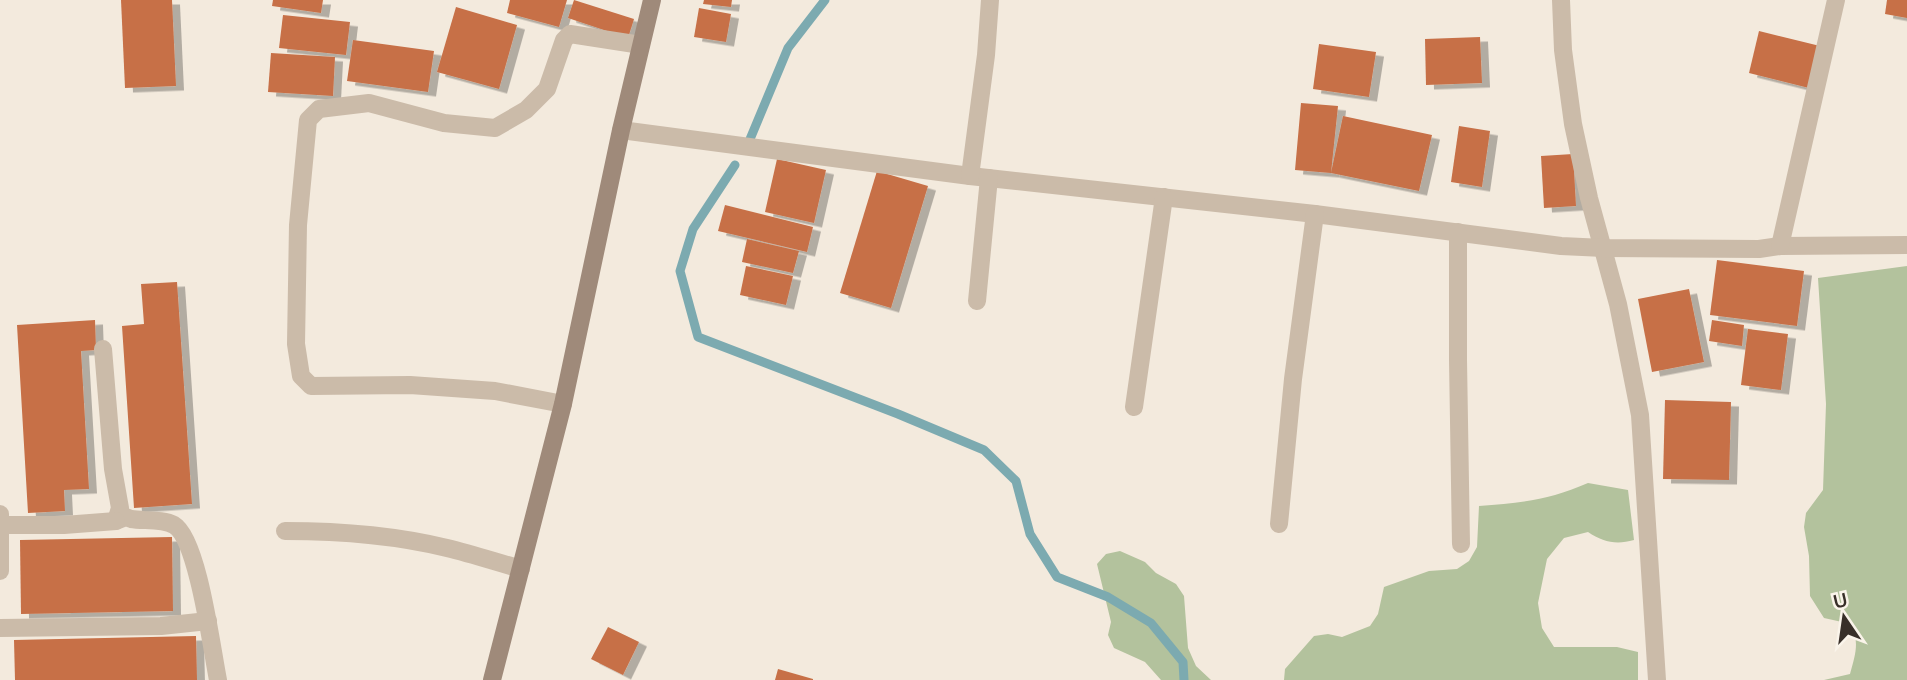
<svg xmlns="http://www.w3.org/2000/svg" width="1907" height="680" font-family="'Nunito Sans',sans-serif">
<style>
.green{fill:#b3c29d}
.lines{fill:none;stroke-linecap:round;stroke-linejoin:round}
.stream{stroke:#7caab0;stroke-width:9}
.building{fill:#c77047;filter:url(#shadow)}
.minor{stroke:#cbbba9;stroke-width:18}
.secondary{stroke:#9f8a7a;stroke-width:18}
</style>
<defs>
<filter id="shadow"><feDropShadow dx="8" dy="4.5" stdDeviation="0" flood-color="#0004"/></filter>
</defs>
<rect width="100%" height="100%" fill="#f3eadd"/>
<g class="green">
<path d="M1907,266V680H1824L1850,674C1855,655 1860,643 1851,624L1824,618L1810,596L1809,556L1804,527L1806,513L1823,490L1826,404L1818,278Z"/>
<path d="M1588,483L1628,490L1634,540C1616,545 1603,542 1588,532L1564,538L1547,559L1538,603L1542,628L1554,647H1617L1638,652V680H1284L1285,669L1314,636L1328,634L1342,637L1370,626L1378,614L1384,587L1429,571L1457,569L1469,561L1477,547L1479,506C1521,503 1549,500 1588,483Z"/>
<polygon points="1120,551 1145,562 1156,573 1176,584 1184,596 1188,648 1196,666 1211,680 1161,680 1145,662 1114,648 1108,635 1111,622 1097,564 1106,554"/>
</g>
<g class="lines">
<g class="stream">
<polyline points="748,144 788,48 825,0"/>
<polyline points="735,165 693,229 680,271 698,337 898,414 984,450 1016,481 1030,534 1057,577 1108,597 1151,623 1183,662 1184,680"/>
</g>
</g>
<g class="building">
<polygon points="121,0 172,0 176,86 125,88"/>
<polygon points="273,0 323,0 321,13 272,6"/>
<polygon points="510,0 567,0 559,27 507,13"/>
<polygon points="574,0 634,19 628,38 568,18"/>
<polygon points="704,0 732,0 731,7 703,4"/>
<polygon points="1887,0 1907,0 1907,18 1885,14"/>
<polygon points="456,7 517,25 499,89 437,72"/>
<polygon points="699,8 731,14 726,42 694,37"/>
<polygon points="283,15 350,22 346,55 279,48"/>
<polygon points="1759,31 1820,46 1809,88 1749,73"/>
<polygon points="1480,37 1482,83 1426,85 1425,39"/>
<polygon points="353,40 434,51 428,92 347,81"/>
<polygon points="1319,44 1376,52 1369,97 1313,89"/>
<polygon points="271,53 335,57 333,96 268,92"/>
<polygon points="1301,103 1338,106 1331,173 1343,116 1432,135 1419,191 1331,173 1295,170"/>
<polygon points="1459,126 1490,131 1482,187 1451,182"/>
<polygon points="1573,154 1576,206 1544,208 1541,156"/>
<polygon points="777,159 826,170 814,223 765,212"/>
<polygon points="877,171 928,186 891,308 840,293"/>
<polygon points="725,205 813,227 807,252 718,231"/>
<polygon points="747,239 799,251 793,273 742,262"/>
<polygon points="1717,260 1804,271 1797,326 1710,315"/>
<polygon points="746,266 793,276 786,305 740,295"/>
<polygon points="177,282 192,504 134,508 122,326 144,324 141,284"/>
<polygon points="1689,289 1704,362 1652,372 1638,299"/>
<polygon points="95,320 96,350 81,351 89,489 64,490 65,511 28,513 17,325"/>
<polygon points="1712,320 1744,325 1742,346 1709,341"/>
<polygon points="1748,329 1788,334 1781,390 1741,385"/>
<polygon points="1665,400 1731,402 1729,480 1663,479"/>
<polygon points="172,537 173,611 21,614 20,540"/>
<polygon points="608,627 639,642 623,675 591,659"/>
<polygon points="196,636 197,680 15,680 14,640"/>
<polygon points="778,669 813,679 813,680 775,680"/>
</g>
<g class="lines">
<g class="minor">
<polyline points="1561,0 1563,50 1573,124 1589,198 1618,304 1640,415 1657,680"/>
<polyline points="621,130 970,176 1315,214 1561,246 1604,248 1759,249 1780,246 1907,245"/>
<polyline points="970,176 986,55 990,0"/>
<polyline points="1458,232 1458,360 1461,544"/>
<polyline points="1780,246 1836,0"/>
<polyline points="977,301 989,178"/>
<path d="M103,349L113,469L120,508L116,521L126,517L131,519C143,521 163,519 174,525C198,539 212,651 218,680"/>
<polyline points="563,404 495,391 410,385 311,386 301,376 296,344 298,225 308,120 319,109 369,103 444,123 495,128 526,110 547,89 564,40 570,34 641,45"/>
<polyline points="1134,407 1164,197"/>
<polyline points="0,514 0,571"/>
<polyline points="1279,524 1293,379 1315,214"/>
<polyline points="1,525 64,525 116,521"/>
<path d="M285,531C340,531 394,535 447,548C472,554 496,562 521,569"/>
<polyline points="0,628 161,626 208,621"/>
</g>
<polyline class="secondary" points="492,680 563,404 621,130 652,0"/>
</g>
<g transform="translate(1844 617) rotate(347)" stroke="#faf4ea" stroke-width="5" paint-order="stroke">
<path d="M0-5L12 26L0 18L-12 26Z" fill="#382f29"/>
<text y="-10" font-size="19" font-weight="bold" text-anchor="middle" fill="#382f29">U</text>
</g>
</svg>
